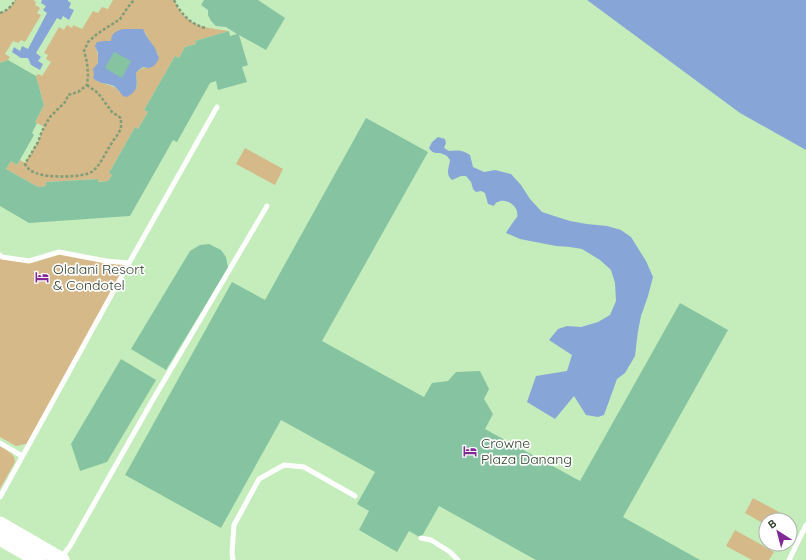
<svg xmlns="http://www.w3.org/2000/svg" width="806" height="560" font-family="Quicksand,sans-serif">
<style>
.green{fill:#d6b989;fill-rule:evenodd}
.water{fill:#87a6d7}
.building{fill:#86c3a1}
.lines{fill:none;stroke-linecap:round;stroke-linejoin:round}
.path{stroke:#809d79;stroke-width:2.5;stroke-dasharray:3 2;stroke-linecap:butt}
.lane{stroke:#fff;stroke-width:5}
.secondary{stroke:#fff;stroke-width:15}
.labels{text-anchor:middle;stroke-width:3.5;stroke-linejoin:round;paint-order:stroke}
.poi-label{font-size:14px;fill:#2f3f2b;stroke:#fff;text-anchor:start}
</style>
<rect width="100%" height="100%" fill="#c5edbb"/>
<g class="green">
<path d="M15,0H33L36,2L35,5L40,8L37,13L41,15L25,42L21,40L18,43L13,41L5,54L10,57L8,60L0,63V13C8,10 11,7 15,0Z"/>
<path d="M113,0H174C186,27 203,27 229,31L195,41L196,44L185,47L179,58L175,56L144,110L148,112L138,129L135,127L109,173L112,175L108,181L98,182L97,179L46,182V186L38,187L6,169L11,161L17,165L20,160L25,163L38,142L44,127L35,122L44,105L36,76L38,74L42,76L51,62L46,59L48,55L44,53L59,27L64,30L67,25L72,28L73,25L82,29L93,11L98,13L102,7L108,9ZM124,29L136,30L145,32L147,37L158,54L149,68C142,67 140,69 136,73L137,87L120,93C116,86 110,85 102,83C99,82 96,80 93,78C96,68 101,60 96,49L104,41H111Z"/>
<polygon points="245,148 283,169 275,185 236,164"/>
<polygon points="59,252 129,263 30,443 16,446 0,437 0,255 29,261"/>
<path d="M0,446C7,451 15,453 15,462L0,489Z"/>
<polygon points="753,498 792,519 790,522 790,520 766,520 766,525 745,513"/>
<polygon points="735,530 774,552 769,560 752,560 726,546"/>
</g>
<g class="water">
<polygon points="42,0 68,0 68,1 71,3 69,8 74,10 69,20 63,16 61,20 57,18 36,53 41,57 38,61 43,64 40,70 31,65 28,58 21,58 12,52 14,47 20,51 22,46 28,49 47,13 43,10 46,6 41,3"/>
<polygon points="587,0 806,0 806,150 740,113"/>
<path d="M124,29H143L147,37L155,48L159,58C157,63 154,68 147,68C146,68 145,67 144,67C140,68 138,71 136,73C137,86 139,90 127,97L123,96C120,93 118,89 114,86C107,83 99,84 93,78L94,74L93,69L98,63V53L95,46L97,42L104,41H111C111,33 117,30 124,29Z"/>
<path d="M438,137L445,139L446,143L444,148L449,151C459,150 462,150 470,155L473,167L484,172L495,170L511,174L521,185L530,199L542,212L570,221L587,224L607,226L621,230L631,237L646,261L653,277L648,296L641,316L638,331L635,356L625,373L617,379L604,415L598,417L586,415L574,396L555,419L527,402L536,376L567,371L572,355L549,340L558,329L567,326L581,327L598,322L610,315L616,301L615,283L611,270L600,260L582,249L570,247L556,246L520,239L506,233C508,229 515,220 517,217C520,207 506,197 498,202C496,202 495,204 494,206L488,204L485,193L481,191L476,192L473,189L471,182L466,176H461L452,180C445,174 449,168 450,160C449,159 447,155 445,155C439,151 434,156 429,148L432,142Z"/>
</g>
<g class="building">
<polygon points="204,0 258,0 285,18 266,50 239,35 248,65 242,67 247,82 218,90 216,81 210,83 177,142 173,140 130,216 29,223 0,206 0,63 8,60 36,76 44,105 35,122 37,123 32,133 34,135 17,165 11,161 6,169 38,187 46,186 46,182 98,179 98,182 108,181 112,175 109,173 135,127 138,129 148,112 144,110 175,56 179,58 185,47 196,44 195,41 229,31 230,36 237,34 226,27 216,26 211,21 208,15 208,10 201,5"/>
<polygon points="114,52 131,61 122,78 105,68"/>
<polygon points="366,118 428,152 322,341 424,397 432,383 448,381 456,372 480,371 489,389 484,399 493,414 485,429 580,481 680,303 728,330 623,517 700,560 536,560 439,506 421,538 409,531 397,552 359,530 369,511 357,504 375,472 281,420 221,528 125,475 232,282 265,300"/>
<polygon points="209,244 221,250 226,257 228,268 166,370 131,349 190,251 200,245"/>
<polygon points="121,359 156,380 107,462 80,471 71,444"/>
</g>
<g class="lines">
<g class="path">
<path d="M174,0C181,14 191,25 206,28"/>
<path d="M0,13C8,10 11,7 15,0"/>
<path d="M87,85L98,93L112,112L121,118C121,121 121,125 121,128C119,134 113,140 110,146C104,155 101,164 93,171C85,178 46,178 36,173C30,171 28,169 25,164L38,142L42,131L50,117L66,101L68,95L78,92L87,85L88,75L87,62L84,51L88,42L97,34L120,19L128,7L134,0"/>
</g>
<g class="lane">
<polyline points="0,255 2,257 29,261 59,252 106,261 129,263 217,107"/>
<polyline points="0,443 22,456"/>
<polyline points="0,497 129,263"/>
<polyline points="421,538 431,540 450,552 458,560"/>
<polyline points="61,558 70,546 151,403 267,206"/>
<polyline points="233,560 232,553 234,525 259,479 284,465 304,467 355,496"/>
<polyline points="789,560 806,525"/>
</g>
<g class="secondary">
<polyline points="0,524 62,560"/>
<polyline points="0,538 38,560"/>
</g>
</g>
<defs>
<g id="hotel-bare" transform="scale(1.08)"><path d="M-6-4.5h1.5V1H6V5H4.5V3h-9V5H-6ZM-4 0a1.8 1.8 0 1 1 3.6 0ZM.5 0V-2.5h3Q6-2.5 6 0Z" fill="#812996" stroke="#fff" stroke-width="2.5" paint-order="stroke"/></g>
</defs>
<g fill-rule="evenodd">
<use href="#hotel-bare" x="42" y="277"/>
<use href="#hotel-bare" x="470" y="451"/>
</g>
<g class="labels">
<g class="poi-label">
<text x="53" y="274">Olalani Resort<tspan x="53" dy="16">&amp; Condotel</tspan></text>
<text x="481" y="448">Crowne<tspan x="481" dy="16">Plaza Danang</tspan></text>
</g>
</g>
<g transform="translate(778 532) rotate(324)"><circle r="19" fill="#ffffff" stroke="#acb2aa"/>
<path d="M0-3L7 15L0 10L-7 15Z" fill="#812996"/>
<text y="-6" font-size="11" font-weight="bold" text-anchor="middle" fill="#2f3f2b">B</text>
</g>
</svg>
